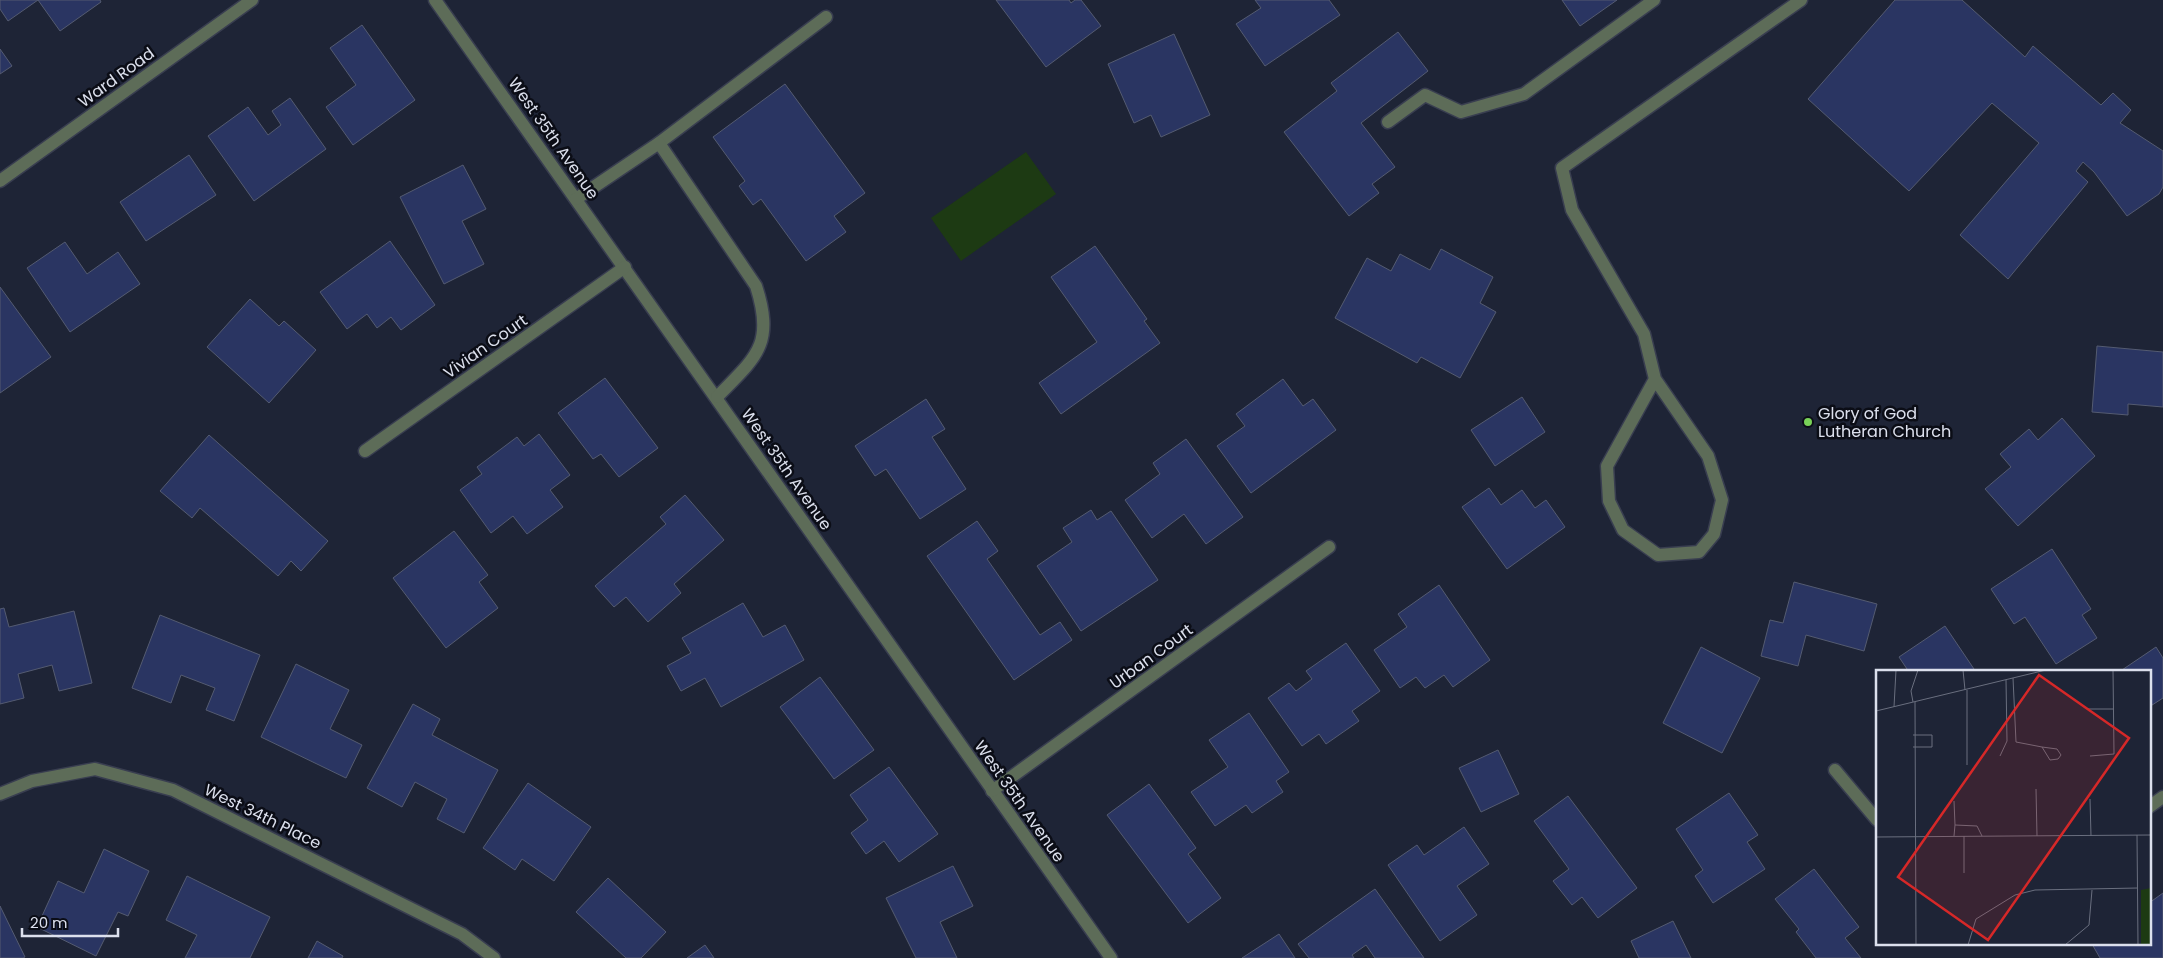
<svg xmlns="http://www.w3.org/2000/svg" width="2163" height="958" font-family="Poppins,sans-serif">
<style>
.green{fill:#1d3a13}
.building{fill:#2a3562;stroke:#545b71}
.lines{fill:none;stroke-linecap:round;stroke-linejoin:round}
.minor-casing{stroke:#393e50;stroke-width:15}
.minor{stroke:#5d6c58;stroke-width:12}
.poi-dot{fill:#78d158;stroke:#0b0d16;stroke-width:2}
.labels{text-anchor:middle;stroke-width:5;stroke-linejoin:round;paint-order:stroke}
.street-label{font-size:16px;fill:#dce0ed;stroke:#0b0d16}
.poi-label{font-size:16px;fill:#dce0ed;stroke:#0b0d16;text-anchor:start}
.inset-road{fill:none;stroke:#6a6f7f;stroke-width:1}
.view{fill:#d62828;fill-opacity:0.15;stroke:#d62828;stroke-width:2.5}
.inset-edge{fill:none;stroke:#dce0ed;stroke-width:2.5}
</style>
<rect width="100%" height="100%" fill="#1e2436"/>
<polygon class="green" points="1026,152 1056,194 961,261 931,218"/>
<g class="building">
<polygon points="0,0 38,0 8,21 0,9"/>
<polygon points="38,0 100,0 101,2 60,31"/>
<polygon points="996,0 1069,0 1071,3 1075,0 1081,0 1101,26 1046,67"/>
<polygon points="1255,0 1329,0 1340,15 1265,66 1236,24 1261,8"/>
<polygon points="1562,0 1617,0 1580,26"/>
<polygon points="1895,0 1962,0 2025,57 2033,46 2101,105 2113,93 2131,110 2120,123 2163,151 2163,187 2159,194 2127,216 2094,172 2083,162 2076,171 2088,182 2008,279 1960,235 2039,143 1992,103 1909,191 1808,99"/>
<polygon points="362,25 415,100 353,145 326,107 356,85 330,48"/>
<polygon points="1398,32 1428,71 1361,123 1395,167 1372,184 1379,193 1349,216 1284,132 1337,91 1331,83"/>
<polygon points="1174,34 1210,115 1161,137 1151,115 1134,123 1108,64"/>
<polygon points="0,49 12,66 0,74"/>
<polygon points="785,84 865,193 834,216 846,232 806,261 761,199 753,205 739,186 745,181 713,137"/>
<polygon points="290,98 326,149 254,201 208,136 248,107 268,135 281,125 272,111"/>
<polygon points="189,155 216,195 146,241 120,202"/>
<polygon points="463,165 486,209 462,221 484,264 444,284 400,197"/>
<polygon points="390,241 435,305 401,330 391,317 377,328 367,314 347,329 320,292"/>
<polygon points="65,242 87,274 118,252 140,284 70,332 27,268"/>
<polygon points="1095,246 1147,319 1144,321 1160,343 1061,414 1039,383 1097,342 1051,277"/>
<polygon points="1441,249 1493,277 1480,303 1496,312 1460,378 1421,357 1417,363 1335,318 1367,258 1391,271 1400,254 1430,270"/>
<polygon points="0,287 51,357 0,393"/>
<polygon points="250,299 279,326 284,321 316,350 269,403 207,347"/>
<polygon points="2097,346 2163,352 2163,407 2128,404 2128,415 2092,412"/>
<polygon points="605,378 658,448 619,477 601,454 593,459 558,413"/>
<polygon points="1283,379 1303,406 1313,399 1336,430 1251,493 1217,446 1245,426 1236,414"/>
<polygon points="1522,397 1545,432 1495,466 1471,430"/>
<polygon points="926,399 945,429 932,437 966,489 920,519 886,469 875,476 855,446"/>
<polygon points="2062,418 2095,456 2018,526 1985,489 2011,467 2000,454 2029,429 2038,440"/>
<polygon points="539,434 570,475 550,490 563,507 527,534 513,516 491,533 460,490 482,474 477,467 517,437 524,446"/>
<polygon points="209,435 328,541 301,571 291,561 278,576 200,508 192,518 160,491"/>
<polygon points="1186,439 1243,517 1206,544 1184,514 1152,538 1125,500 1160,474 1153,463"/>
<polygon points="1489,488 1501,505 1522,490 1535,508 1546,500 1565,527 1507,569 1462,507"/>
<polygon points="685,495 724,540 674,584 681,593 648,622 626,597 614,607 595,586 666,524 660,517"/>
<polygon points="1091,510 1097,520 1111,511 1158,580 1081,631 1037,566 1072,542 1063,528"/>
<polygon points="977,521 998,551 987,559 1040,635 1060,622 1072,640 1014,680 927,556"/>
<polygon points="454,531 488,575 479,582 498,608 446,648 393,578"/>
<polygon points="2052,549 2091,609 2082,615 2097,638 2056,664 2025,617 2014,624 1991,589"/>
<polygon points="1794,582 1877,604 1864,651 1806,635 1798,666 1761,656 1770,620 1783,623"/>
<polygon points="1439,585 1490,660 1453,687 1444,675 1425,688 1416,677 1400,688 1374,650 1407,627 1398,614"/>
<polygon points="743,603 763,637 785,625 804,660 721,707 705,678 681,691 667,666 691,653 682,638"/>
<polygon points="4,608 9,627 74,611 92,683 59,691 52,665 18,674 24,698 0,704 0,609"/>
<polygon points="160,615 260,655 234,721 206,710 215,688 181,675 171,703 132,688"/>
<polygon points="1945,626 1976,672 1909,672 1899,657"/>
<polygon points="1346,643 1380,691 1352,711 1359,721 1326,744 1319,734 1302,746 1268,698 1289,683 1296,691 1312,679 1306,671"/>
<polygon points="1701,647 1760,678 1722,753 1663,723"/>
<polygon points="2156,647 2163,658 2163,698 2149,707 2149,672 2119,672"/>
<polygon points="296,664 349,690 330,729 362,745 346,778 261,737"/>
<polygon points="820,677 874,750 834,779 780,707"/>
<polygon points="413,704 440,719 432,735 498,770 464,833 437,819 447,799 415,782 402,807 367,788"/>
<polygon points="1249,713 1289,772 1276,781 1283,792 1252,813 1246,805 1215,826 1191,792 1228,767 1209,740"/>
<polygon points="1498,750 1519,794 1481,812 1459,768"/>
<polygon points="889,767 938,834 899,862 884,841 866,854 851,833 868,820 850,795"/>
<polygon points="528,783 591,827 554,881 522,859 515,870 483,848"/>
<polygon points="1149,784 1196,848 1188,854 1221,898 1188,923 1107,815"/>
<polygon points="1729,793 1758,835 1747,842 1765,869 1713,903 1695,876 1703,870 1676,829"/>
<polygon points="1568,796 1637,888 1598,918 1582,897 1572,905 1553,881 1569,869 1534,821"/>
<polygon points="1464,827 1489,864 1457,886 1477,915 1440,941 1388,865 1417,845 1424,855"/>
<polygon points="104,849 149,871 128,916 118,912 96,956 37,927 58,881 84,893"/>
<polygon points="953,866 973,906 940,922 957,958 916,958 886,898"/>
<polygon points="1814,869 1859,927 1845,938 1861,958 1816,958 1796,932 1799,929 1775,899"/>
<polygon points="187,876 270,917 250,958 185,958 197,935 166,920"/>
<polygon points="608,878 666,932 641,958 626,958 576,912"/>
<polygon points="1375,889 1424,958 1375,958 1366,945 1352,955 1354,958 1309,958 1298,944"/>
<polygon points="2163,893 2163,958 2100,958 2092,944 2149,944 2149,903"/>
<polygon points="0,906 25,957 23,958 0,958"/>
<polygon points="1673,921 1691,958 1639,958 1631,941"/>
<polygon points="1279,934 1295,958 1242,958"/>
<polygon points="317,941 343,956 342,958 308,958"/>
<polygon points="705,945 714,958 687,958"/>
</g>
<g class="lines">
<g class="minor-casing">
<g id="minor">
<polyline points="435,0 1111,958"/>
<polyline points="1388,122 1425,95 1461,112 1524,94 1654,0"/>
<polyline points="659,143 826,17"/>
<polyline points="0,181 252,0"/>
<path d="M576,199L659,143L756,286C775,345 756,357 717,397"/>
<polyline points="1655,379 1607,466 1609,501 1623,530 1658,555 1699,552 1714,534 1722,500 1708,456 1655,379 1644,334 1572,210 1562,168 1801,0"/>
<polyline points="365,451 625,267"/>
<polyline points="1835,770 1877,820"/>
<polyline points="992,791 1329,547"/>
<polyline points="0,794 32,781 95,769 173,790 462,934 494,958"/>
<polyline points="2149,807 2163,797"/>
</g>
</g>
<use href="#minor" class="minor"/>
</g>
<circle class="poi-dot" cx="1808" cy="422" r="5"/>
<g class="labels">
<g class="street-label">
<text transform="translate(116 77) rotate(-36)" y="6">Ward Road</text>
<text transform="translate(554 138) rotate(55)" y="6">West 35th Avenue</text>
<text transform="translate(485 346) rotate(-35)" y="6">Vivian Court</text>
<text transform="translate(787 469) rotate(55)" y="6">West 35th Avenue</text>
<text transform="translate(1151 656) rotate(-36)" y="6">Urban Court</text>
<text transform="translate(1020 801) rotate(55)" y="6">West 35th Avenue</text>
<text transform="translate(263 816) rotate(26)" y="6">West 34th Place</text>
</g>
<g class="poi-label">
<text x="1818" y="419">Glory of God<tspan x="1818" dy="18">Lutheran Church</tspan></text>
</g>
</g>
<g transform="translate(1876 670)">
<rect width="275" height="275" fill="#1e2436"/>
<path d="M275,218V275H265V220Z" fill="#1d3a13"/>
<path class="inset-road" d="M87,0L89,20M137,8L140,72L166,77L174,90L182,89L185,85L181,79L166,77M91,20V95M37,32L35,21L42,0M39,32L40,275M18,37L20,0M212,39H238M0,41L170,0M37,65H56V77H37M124,86L131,71L130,10M214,86L238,84L237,0M160,119L161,166M214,129L215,166M78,131L79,155M261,165L262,275M78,166L79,155L101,156L106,166M88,166V203M0,167L275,165M92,275L100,249L139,225L159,220L262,218M189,275L213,255L216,220"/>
<path class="view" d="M163,5L253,68L112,270L22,207Z"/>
<rect width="275" height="275" class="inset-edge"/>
</g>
<path d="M22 928v8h96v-8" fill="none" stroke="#dce0ed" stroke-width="2.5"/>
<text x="30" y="928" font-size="15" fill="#dce0ed" stroke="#0b0d16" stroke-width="4" paint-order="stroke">20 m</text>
</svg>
